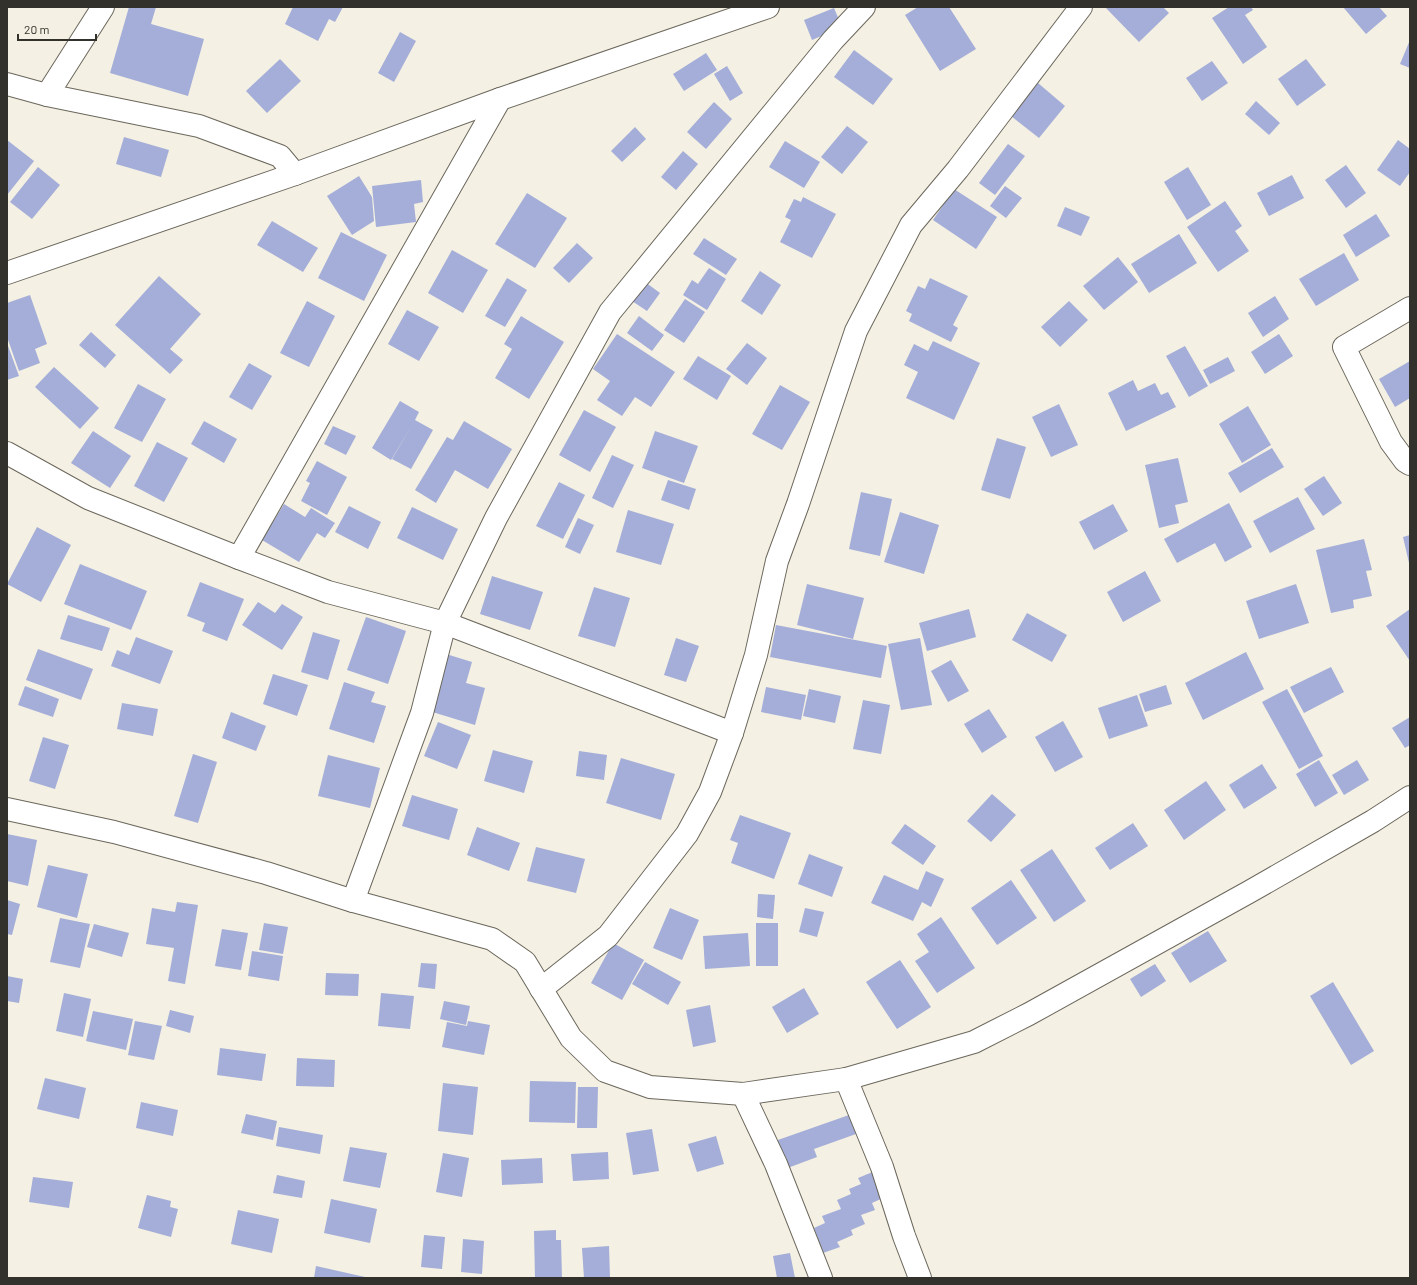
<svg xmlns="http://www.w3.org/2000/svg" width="1417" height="1285" font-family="Barlow,sans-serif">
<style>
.building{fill:#a4aed8}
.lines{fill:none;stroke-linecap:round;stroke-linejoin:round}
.minor-casing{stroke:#6b675c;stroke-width:24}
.trunk-casing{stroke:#6b675c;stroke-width:24}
.minor{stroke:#fff;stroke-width:22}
.trunk{stroke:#fff;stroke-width:22}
</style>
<rect width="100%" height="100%" fill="#f4f0e3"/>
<g class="building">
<polygon points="129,7 156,7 151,24 204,39 188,96 110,73"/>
<polygon points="293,7 343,7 335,22 329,19 318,41 285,24"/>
<polygon points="918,7 949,7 976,49 940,71 905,15"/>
<polygon points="1105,7 1163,7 1169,13 1139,42"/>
<polygon points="1229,7 1251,7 1253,10 1245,15 1267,47 1243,64 1212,18"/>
<polygon points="1343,7 1379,7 1387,16 1366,34"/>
<polygon points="834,8 842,27 812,40 804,20"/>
<polygon points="400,32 416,41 394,82 378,73"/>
<polygon points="1410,40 1410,68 1400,64"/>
<polygon points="854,50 893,79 873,105 834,77"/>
<polygon points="706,53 717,70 684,91 673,74"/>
<polygon points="280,59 301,81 267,113 246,91"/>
<polygon points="1306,59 1326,85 1297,106 1278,79"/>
<polygon points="1212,61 1228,83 1202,101 1186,78"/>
<polygon points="727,66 743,93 730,101 714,74"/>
<polygon points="1038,83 1065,106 1039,138 1011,116"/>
<polygon points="1256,101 1280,123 1269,135 1245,114"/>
<polygon points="714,102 732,119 706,149 687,132"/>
<polygon points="847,126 868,142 842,174 821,157"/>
<polygon points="635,127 646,139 622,162 611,151"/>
<polygon points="124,137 169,150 161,177 116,164"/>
<polygon points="7,140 34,161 7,195"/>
<polygon points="1398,140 1410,149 1410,172 1400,186 1377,170"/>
<polygon points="785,141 820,162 804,188 769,167"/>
<polygon points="1008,144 1025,156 995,195 979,183"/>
<polygon points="683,151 698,164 676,190 661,177"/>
<polygon points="1346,165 1366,193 1346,208 1325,180"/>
<polygon points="38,167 60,185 32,219 10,202"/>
<polygon points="1188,167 1211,205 1187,220 1164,182"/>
<polygon points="1292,175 1304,198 1269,216 1257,193"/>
<polygon points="359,176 372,197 374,221 352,235 327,196"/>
<polygon points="421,180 423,202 414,204 416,222 376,227 372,186"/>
<polygon points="1005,186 1022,198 1006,218 990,206"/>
<polygon points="954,189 997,217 976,249 933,220"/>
<polygon points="527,193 567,218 535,268 495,244"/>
<polygon points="803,197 836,214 812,258 780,242 791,220 785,217 794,199 801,202"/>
<polygon points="1225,201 1242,226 1235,231 1249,251 1218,272 1187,227"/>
<polygon points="1065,207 1090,217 1081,236 1057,226"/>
<polygon points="1376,214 1390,236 1356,257 1343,235"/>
<polygon points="272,221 318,248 303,272 257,245"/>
<polygon points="341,232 387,255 364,301 318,278"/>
<polygon points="1179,234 1197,263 1149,293 1131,264"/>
<polygon points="704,238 737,259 726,275 693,254"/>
<polygon points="577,243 593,258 569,283 553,268"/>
<polygon points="452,250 488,270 463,313 428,293"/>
<polygon points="1344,253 1359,280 1316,306 1299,279"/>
<polygon points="1118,257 1138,282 1104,310 1083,286"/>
<polygon points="709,268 726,279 707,310 683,295 692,280 698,284"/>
<polygon points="760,271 781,285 762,315 741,301"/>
<polygon points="159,276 201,314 170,349 183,360 170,374 115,325"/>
<polygon points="507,278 527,290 505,327 485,316"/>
<polygon points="930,278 968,296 953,325 958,328 951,342 909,321 912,314 906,311 918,286 925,289"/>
<polygon points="645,282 660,293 647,311 632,301"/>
<polygon points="30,295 47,344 35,349 40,363 19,371 7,337 7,303"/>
<polygon points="1275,296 1289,319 1263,337 1248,313"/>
<polygon points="685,299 705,312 684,343 664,330"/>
<polygon points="307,301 335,316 309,367 280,353"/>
<polygon points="1069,301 1088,320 1060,347 1041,327"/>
<polygon points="407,310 439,327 419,361 388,344"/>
<polygon points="521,316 564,342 529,399 495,378 512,349 504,344"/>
<polygon points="639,316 664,335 652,351 627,333"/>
<polygon points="91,332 116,355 105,368 79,345"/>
<polygon points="617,334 675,372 651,407 635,397 622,416 597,400 610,381 593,369"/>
<polygon points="1279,334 1293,356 1265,374 1251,352"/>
<polygon points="933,341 980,363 954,420 906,398 918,372 904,365 914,344 928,351"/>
<polygon points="7,343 19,376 7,380"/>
<polygon points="747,343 767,358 747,385 726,369"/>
<polygon points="1185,346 1208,386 1189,397 1166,356"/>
<polygon points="698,356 731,376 717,400 683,379"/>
<polygon points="1228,357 1235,371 1210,384 1203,370"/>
<polygon points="1410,361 1410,398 1395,407 1379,379"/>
<polygon points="249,363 272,376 252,410 229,397"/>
<polygon points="54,367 99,408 80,429 35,387"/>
<polygon points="1133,380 1138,391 1155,383 1161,395 1168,392 1176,407 1126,431 1108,393"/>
<polygon points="138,384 166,399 142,442 114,428"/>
<polygon points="780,385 810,402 782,450 752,434"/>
<polygon points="400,401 419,412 415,420 433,430 411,469 392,459 412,425 391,460 372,448"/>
<polygon points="1059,404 1078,445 1051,457 1032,417"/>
<polygon points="1248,406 1271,445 1242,463 1219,424"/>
<polygon points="584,410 616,427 590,472 559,455"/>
<polygon points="204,421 237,439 224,463 191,444"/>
<polygon points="464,421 512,449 488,489 455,470 436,503 415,490 447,437 453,440"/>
<polygon points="333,426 356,436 346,455 324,444"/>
<polygon points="93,431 131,456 110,488 71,463"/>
<polygon points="655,431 698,446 684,483 642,468"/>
<polygon points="997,438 1026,447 1010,499 981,490"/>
<polygon points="157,442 188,458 164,502 134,486"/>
<polygon points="1272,448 1284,467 1240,493 1228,473"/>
<polygon points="612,455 634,465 613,508 592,498"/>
<polygon points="1178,458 1188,502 1175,505 1179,523 1159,528 1145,465"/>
<polygon points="317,461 347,477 327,515 301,501 310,483 306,481"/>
<polygon points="1324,476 1342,503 1323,516 1304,489"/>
<polygon points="668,480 696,489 689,510 661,500"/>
<polygon points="559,482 585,495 563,539 536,526"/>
<polygon points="861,492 892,499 880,556 849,549"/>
<polygon points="1298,497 1315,529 1270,553 1253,521"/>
<polygon points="1229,503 1252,547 1225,562 1215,543 1177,563 1164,539"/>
<polygon points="284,504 305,517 311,508 335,523 325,538 317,533 299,562 262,540"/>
<polygon points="1113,504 1128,531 1094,550 1079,522"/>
<polygon points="349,506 381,522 368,549 335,532"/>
<polygon points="412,507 458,529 443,560 397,538"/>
<polygon points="628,510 674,524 661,565 616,552"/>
<polygon points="900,512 939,525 924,574 884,562"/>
<polygon points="578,518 594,525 580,554 565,547"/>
<polygon points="37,527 71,545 41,602 7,584"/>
<polygon points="1410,535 1410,563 1409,563 1403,537"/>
<polygon points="1364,539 1372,570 1366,571 1372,596 1353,600 1354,608 1331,613 1316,550"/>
<polygon points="80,564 147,591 131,630 64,604"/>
<polygon points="1145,571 1161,601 1123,622 1107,592"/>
<polygon points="492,576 543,592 530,630 480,614"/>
<polygon points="200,582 244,599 227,641 202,631 205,623 187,616"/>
<polygon points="807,584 864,598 853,639 797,625"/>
<polygon points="1296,584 1309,623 1259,639 1246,601"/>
<polygon points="594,587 630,598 615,647 578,636"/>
<polygon points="258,602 275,613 282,604 303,617 282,650 242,625"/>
<polygon points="969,609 976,637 927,651 919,623"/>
<polygon points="1410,609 1410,661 1386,626"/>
<polygon points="1027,613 1067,635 1052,662 1012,640"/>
<polygon points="68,615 110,628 102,651 60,639"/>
<polygon points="366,617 406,631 388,684 347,670"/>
<polygon points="776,625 887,646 881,678 770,657"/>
<polygon points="313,632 340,640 328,680 301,672"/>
<polygon points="136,637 173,651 160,684 111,666 117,650 129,655"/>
<polygon points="676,638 699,646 686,682 664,675"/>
<polygon points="920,638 932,705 901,710 888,644"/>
<polygon points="38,649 93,669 81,700 26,680"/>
<polygon points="1246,652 1264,689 1203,720 1185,683"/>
<polygon points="446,654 472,662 466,683 485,688 475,725 429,711"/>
<polygon points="951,660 969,691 948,702 931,671"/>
<polygon points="1331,667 1344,692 1304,713 1290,687"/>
<polygon points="273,674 308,685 297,716 263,704"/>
<polygon points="344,682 375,692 371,702 386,706 374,743 329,729"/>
<polygon points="1166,685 1172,704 1145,712 1139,694"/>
<polygon points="25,686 59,699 53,717 18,705"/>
<polygon points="766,687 806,695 801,720 761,712"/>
<polygon points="809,689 841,696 835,723 803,716"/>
<polygon points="1287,689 1323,756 1299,769 1262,702"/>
<polygon points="1137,695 1148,726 1109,739 1098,708"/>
<polygon points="863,700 890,705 881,754 853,749"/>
<polygon points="122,703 158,709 153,736 117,729"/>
<polygon points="989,709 1007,737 982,753 964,724"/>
<polygon points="231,712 266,726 256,751 222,738"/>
<polygon points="1410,717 1410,745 1405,748 1392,728"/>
<polygon points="1063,721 1083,757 1055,772 1035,737"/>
<polygon points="438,722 471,735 457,769 424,756"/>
<polygon points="43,737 69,745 55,789 29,781"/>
<polygon points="493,750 533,761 524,793 484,781"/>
<polygon points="579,751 607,755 604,780 576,776"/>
<polygon points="193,754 217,762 198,823 174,816"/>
<polygon points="328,755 380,768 370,808 318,796"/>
<polygon points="621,758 675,774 661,820 606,803"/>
<polygon points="1319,760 1338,793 1315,807 1296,774"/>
<polygon points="1357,760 1369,780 1344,795 1332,775"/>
<polygon points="1262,764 1277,788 1244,809 1229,785"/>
<polygon points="1206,781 1226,810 1184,840 1164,810"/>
<polygon points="992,794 1016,815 991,842 967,821"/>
<polygon points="412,795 458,809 449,840 402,826"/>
<polygon points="740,815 791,833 774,879 731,863 738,843 730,840"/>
<polygon points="1133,823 1148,846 1110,870 1095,848"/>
<polygon points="905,824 936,846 923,865 891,843"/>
<polygon points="477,827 520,843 509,871 467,855"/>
<polygon points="7,834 37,840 28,886 7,881"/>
<polygon points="536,847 585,859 576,893 527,881"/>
<polygon points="1052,849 1086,901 1054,922 1020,870"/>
<polygon points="809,854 843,867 832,897 798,884"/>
<polygon points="48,865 88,874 77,918 37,907"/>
<polygon points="926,871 944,879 931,907 922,902 913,921 871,903 884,875 918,890"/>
<polygon points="1011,880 1037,918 997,945 971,908"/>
<polygon points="758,894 775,895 773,919 757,917"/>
<polygon points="7,900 20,904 12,935 7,934"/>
<polygon points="177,902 198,905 185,984 168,981 174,948 146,944 152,908 175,912"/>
<polygon points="670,908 699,920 682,960 653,948"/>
<polygon points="805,908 824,912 817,937 799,932"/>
<polygon points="941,917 975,968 937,993 915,961 929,952 917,934"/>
<polygon points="60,918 90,924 80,968 50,962"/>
<polygon points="264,923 288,927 283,954 259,950"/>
<rect x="756" y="923" width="22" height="43"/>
<polygon points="94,924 129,933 122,957 87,947"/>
<polygon points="222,929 248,933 241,970 215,966"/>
<polygon points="1208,931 1227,961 1190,983 1171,953"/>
<polygon points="748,933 750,966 705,969 703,936"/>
<polygon points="613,943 644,960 622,1000 591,983"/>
<polygon points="252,951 283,956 279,981 248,976"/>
<polygon points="900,960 931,1007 897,1029 866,982"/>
<polygon points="645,962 681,982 668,1005 632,984"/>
<polygon points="421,963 437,964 435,989 418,987"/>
<polygon points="1155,964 1166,981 1141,997 1130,979"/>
<polygon points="326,973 359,974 358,996 325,995"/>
<polygon points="7,976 23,979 19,1003 7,1001"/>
<polygon points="1333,982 1374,1051 1351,1065 1310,996"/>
<polygon points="804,988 819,1014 787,1033 772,1007"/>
<polygon points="64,993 91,999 83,1037 56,1031"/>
<polygon points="381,993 414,996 410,1029 378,1026"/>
<polygon points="444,1001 470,1006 466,1025 440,1019"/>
<polygon points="710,1005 716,1042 693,1047 686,1010"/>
<polygon points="170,1010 194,1016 190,1033 166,1026"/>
<polygon points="93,1011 133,1019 126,1050 86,1041"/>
<polygon points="135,1021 162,1026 154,1060 128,1055"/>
<polygon points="468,1021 490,1025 484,1055 442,1047 447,1022 467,1026"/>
<polygon points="220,1048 266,1054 262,1081 217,1075"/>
<polygon points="297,1058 335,1060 334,1087 296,1086"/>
<polygon points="45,1078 86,1088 79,1119 37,1109"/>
<polygon points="530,1081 576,1082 575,1123 529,1122"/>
<polygon points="443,1083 478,1087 473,1135 438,1131"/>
<polygon points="578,1087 598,1087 597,1128 577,1128"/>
<polygon points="141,1102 178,1110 173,1136 136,1128"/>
<polygon points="246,1114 277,1121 273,1140 241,1133"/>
<polygon points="849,1115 856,1134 814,1149 817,1157 785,1169 775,1141"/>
<polygon points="279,1127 323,1135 320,1154 276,1146"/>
<polygon points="652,1129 659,1171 633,1175 626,1133"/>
<polygon points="716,1136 724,1164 697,1172 688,1144"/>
<polygon points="350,1147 387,1153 380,1188 343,1181"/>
<polygon points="608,1152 609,1179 573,1181 571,1154"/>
<polygon points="443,1153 469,1158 462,1197 436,1192"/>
<polygon points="542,1158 543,1183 502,1185 501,1160"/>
<polygon points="875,1171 885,1197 872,1203 875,1210 861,1215 865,1224 851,1230 853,1235 837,1242 840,1247 823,1253 814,1228 825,1223 822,1216 841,1209 837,1200 851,1194 849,1189 861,1184 858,1178"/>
<polygon points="277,1175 305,1181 302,1198 273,1193"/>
<polygon points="33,1177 73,1182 69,1208 29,1202"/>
<polygon points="147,1195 171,1201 170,1207 178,1209 171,1237 138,1228"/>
<polygon points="331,1199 377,1209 370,1243 324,1233"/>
<polygon points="238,1210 279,1219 272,1253 231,1244"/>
<polygon points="556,1230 556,1240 561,1240 562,1278 535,1278 534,1231"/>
<polygon points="424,1235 445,1237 442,1269 421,1267"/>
<polygon points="463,1239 484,1241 482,1274 461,1272"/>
<polygon points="609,1246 610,1278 584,1278 582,1248"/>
<polygon points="790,1253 795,1278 777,1278 773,1256"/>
<polygon points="316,1266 365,1277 364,1278 314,1278"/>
</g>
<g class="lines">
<g class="minor-casing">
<g id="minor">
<polyline points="7,84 47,95 199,126 280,156 295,174"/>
<polyline points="47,95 103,7"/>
<polyline points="1410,308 1344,347 1391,442 1405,461 1410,464"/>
<polyline points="7,453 88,498 239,558 328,592 445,623 732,733"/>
<polyline points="239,558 500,99"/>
<polyline points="7,809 114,832 266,873 353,901 492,939 525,962 571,1038 605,1071 650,1087 743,1094 846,1079 974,1042 1029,1014 1249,892 1373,821 1410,797"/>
<polyline points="353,901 422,713 445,623 496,518 610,312 833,40 864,7"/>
<polyline points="541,989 608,936 687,834 710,792 732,733 756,655 777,561 798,504 856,331 911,225 958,169 1081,7"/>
<polyline points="846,1079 882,1167 904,1236 920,1278"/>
<polyline points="743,1094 776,1164 821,1278"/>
</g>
</g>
<g class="trunk-casing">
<polyline id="trunk" points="7,273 295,174 500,99 768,7"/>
</g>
<use href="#minor" class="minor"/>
<use href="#trunk" class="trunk"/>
</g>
<rect width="1417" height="1285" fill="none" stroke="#33312c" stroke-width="16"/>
<path d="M18 34v6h78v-6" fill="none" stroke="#33312c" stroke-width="2"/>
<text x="24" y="34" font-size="12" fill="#33312c" stroke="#f4f0e3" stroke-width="3" paint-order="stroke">20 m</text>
</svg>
